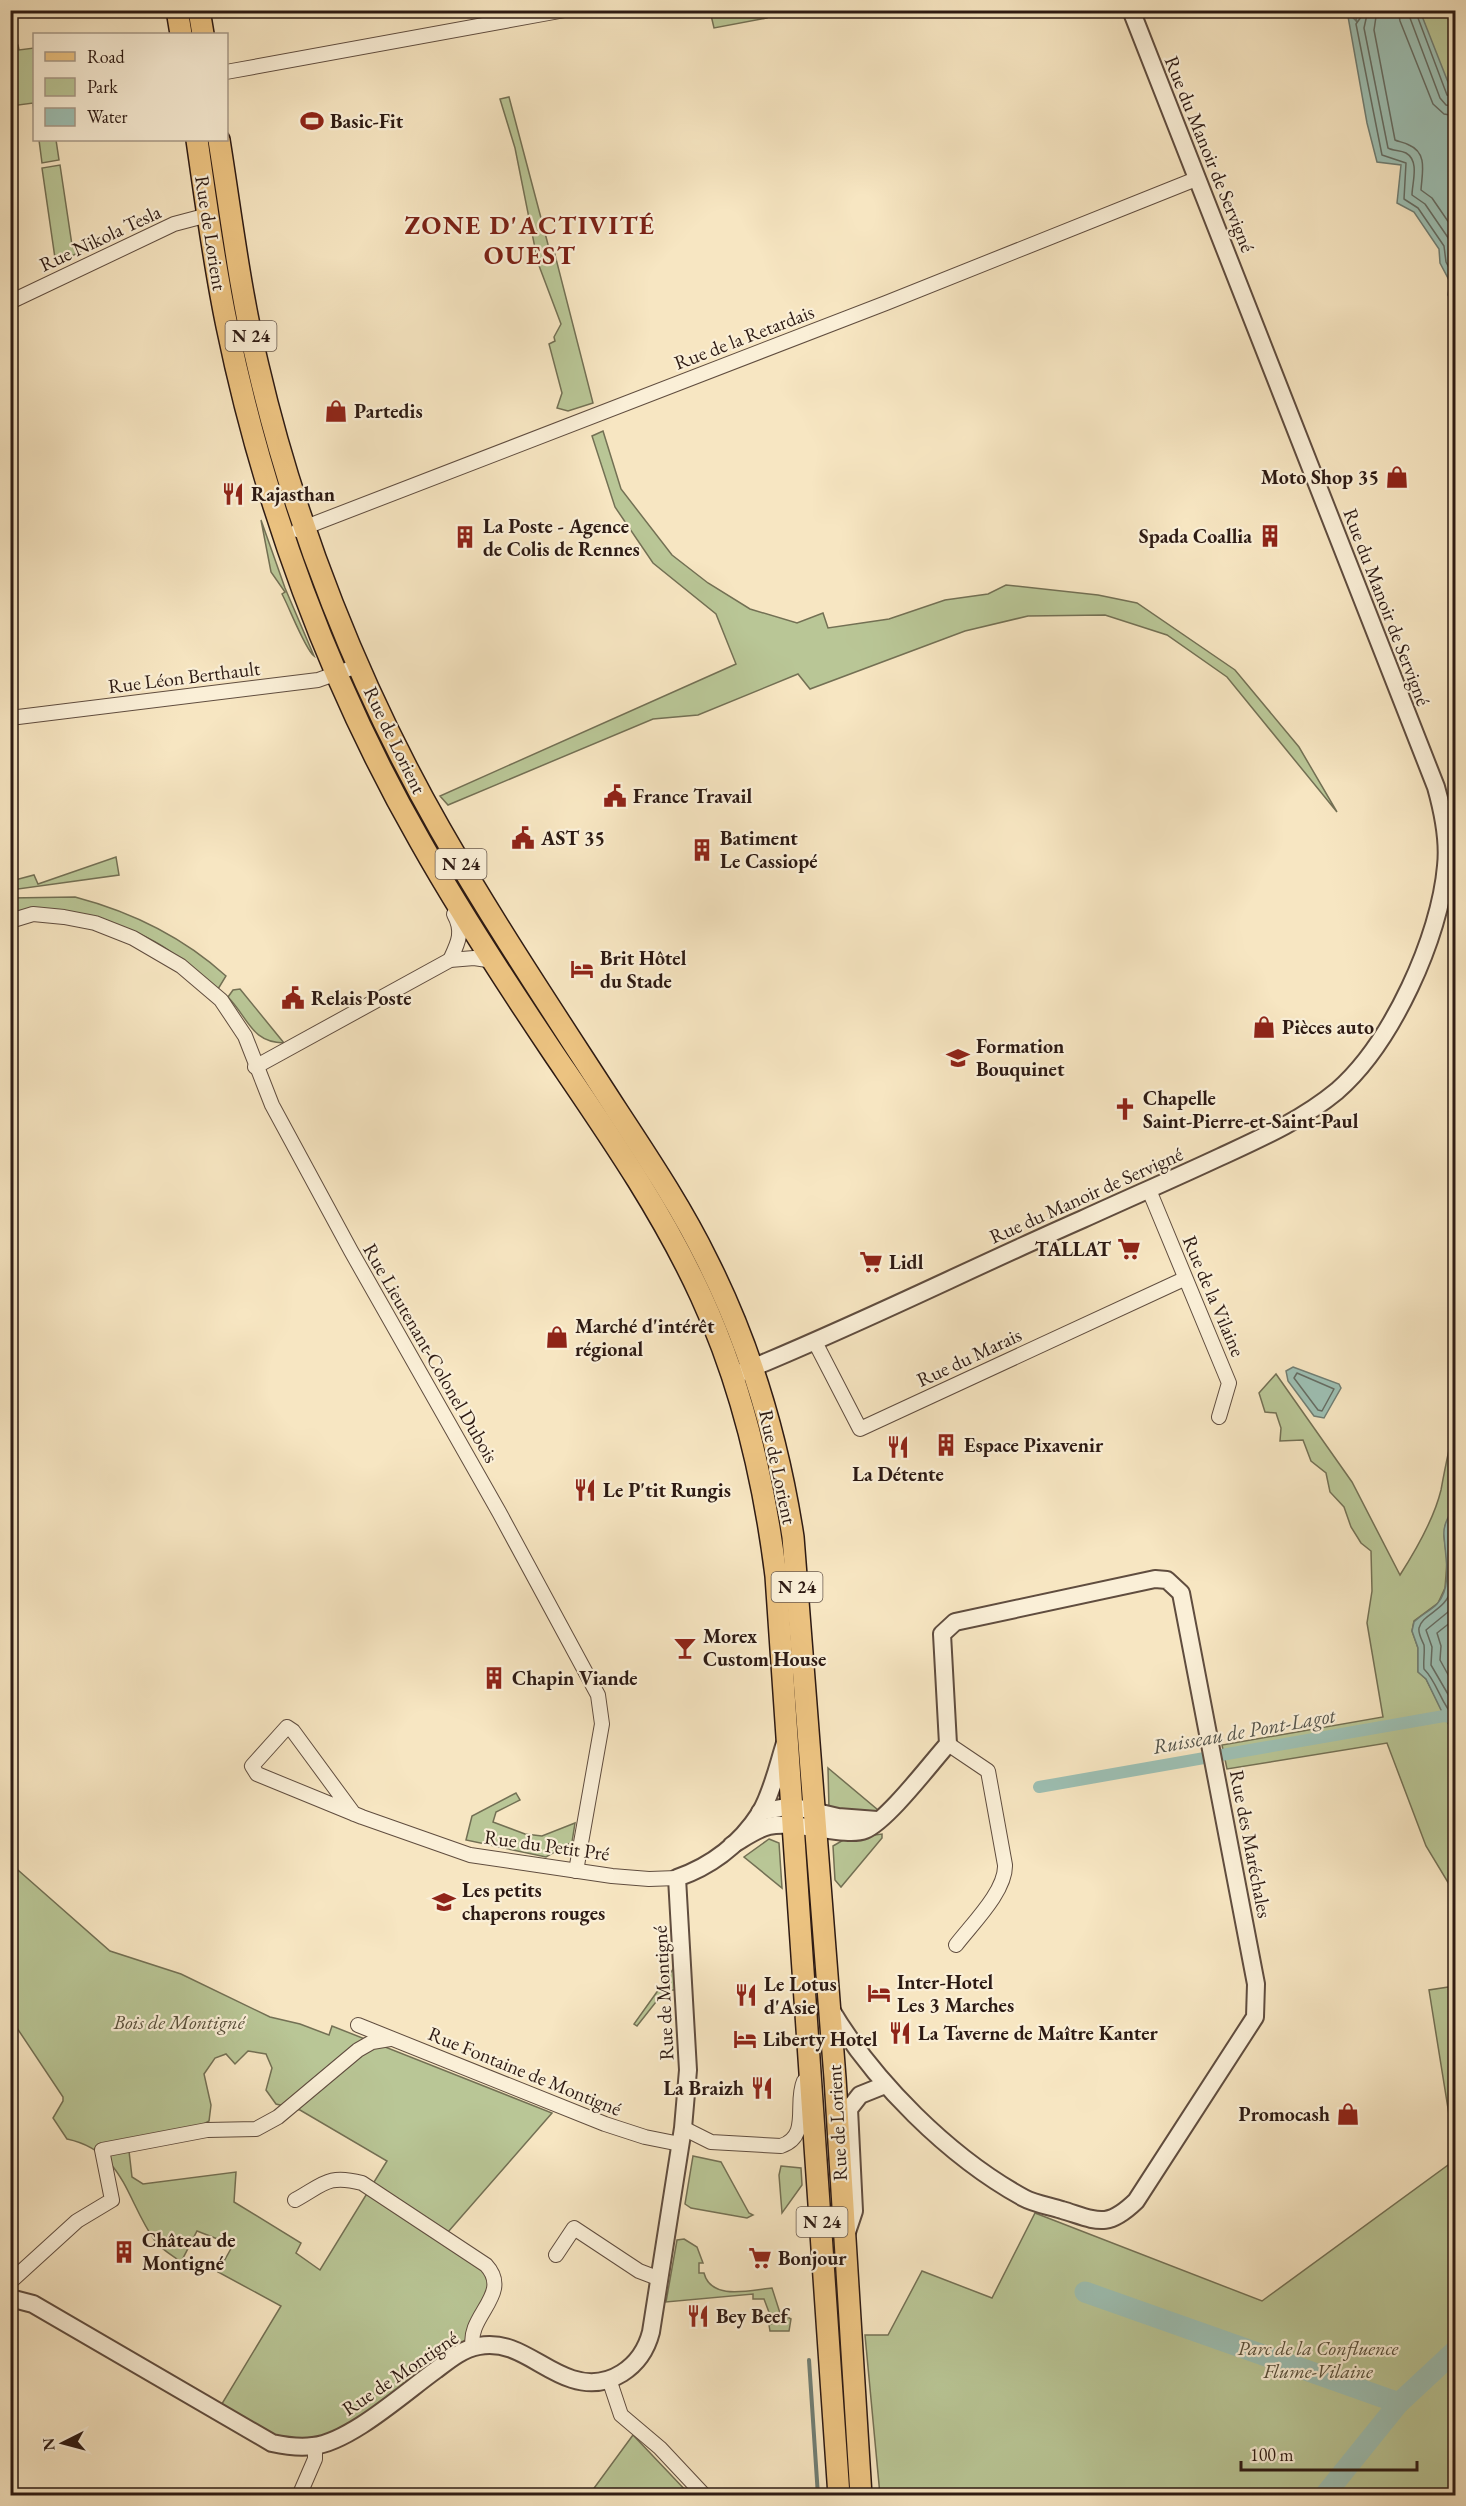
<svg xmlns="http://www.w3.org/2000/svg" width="1466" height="2506" font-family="'EB Garamond',serif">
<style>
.green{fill:#b9c696;stroke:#737054;stroke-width:1.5;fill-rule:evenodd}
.water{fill:#9dc0b4;stroke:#707e74;stroke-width:1.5}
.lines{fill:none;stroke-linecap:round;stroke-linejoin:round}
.shore{stroke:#656d64;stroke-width:1.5}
.stream{stroke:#707e74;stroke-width:4}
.canal{stroke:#9dc0b4;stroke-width:12}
.river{stroke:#9dc0b4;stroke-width:21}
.minor-casing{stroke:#604d3f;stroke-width:16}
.tertiary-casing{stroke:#604d3f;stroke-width:20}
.primary-casing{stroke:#2d1a13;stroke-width:24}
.minor{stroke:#faefd7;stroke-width:14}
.tertiary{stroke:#faefd7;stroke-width:16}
.primary{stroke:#ecc381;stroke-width:21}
.labels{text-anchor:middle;stroke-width:4.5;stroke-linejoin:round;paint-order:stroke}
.shield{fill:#faefd7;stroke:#6a5a4e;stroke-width:1.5}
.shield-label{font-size:18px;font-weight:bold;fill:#2d1a13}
.poi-label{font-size:20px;font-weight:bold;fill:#2d1a13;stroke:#faefd7;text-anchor:start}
.street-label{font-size:20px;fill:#2d1a13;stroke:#faefd7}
.park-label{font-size:20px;font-style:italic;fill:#574e3a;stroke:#faefd7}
.water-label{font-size:21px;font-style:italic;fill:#54544b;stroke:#faefd7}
.district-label{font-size:26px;font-weight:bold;letter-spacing:1.5px;fill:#7a1f14;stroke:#faefd7}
</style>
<rect width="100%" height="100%" fill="#f7e6c2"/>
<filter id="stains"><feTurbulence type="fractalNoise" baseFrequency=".00333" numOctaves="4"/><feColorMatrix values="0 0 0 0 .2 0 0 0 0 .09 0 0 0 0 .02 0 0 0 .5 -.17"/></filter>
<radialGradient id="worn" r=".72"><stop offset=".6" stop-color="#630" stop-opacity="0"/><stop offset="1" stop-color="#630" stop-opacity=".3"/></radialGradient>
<g class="green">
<polygon points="710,11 765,11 767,18 714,28"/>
<polygon points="1420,11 1455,11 1455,111"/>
<polygon points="18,45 19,50 34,48 34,114 33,103 11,106 11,46"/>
<polygon points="509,97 550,252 554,251 593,403 568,411 557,408 562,393 549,344 555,341 554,337 561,324 538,263 515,148 500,99"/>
<polygon points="39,140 56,140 59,160 42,163"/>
<polygon points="60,165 72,245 80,244 81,251 56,265 42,168"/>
<polygon points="603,431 621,489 672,555 708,583 750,609 797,623 823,613 828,628 889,619 945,600 988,594 1006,585 1098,595 1137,603 1235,670 1299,747 1337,812 1227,677 1167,635 1105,615 1028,616 965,631 810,689 798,674 698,715 653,719 448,805 440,796 736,664 716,614 653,563 615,507 592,436"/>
<path d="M261,520L285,588L314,656C305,649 290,609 282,594L285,592L271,572Z"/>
<polygon points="376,718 487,919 483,922 460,886 450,877 367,722"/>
<polygon points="116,857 119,875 11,890 11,881 34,875 38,884"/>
<path d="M75,897C132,912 183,937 226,976L218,989C200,974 182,959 162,946C125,923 53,901 11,914L10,898Z"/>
<path d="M240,989L284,1043C251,1042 249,1019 228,997L233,990Z"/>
<path d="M1276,1374L1352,1482L1400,1575C1416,1550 1434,1519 1441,1490C1445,1468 1449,1447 1455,1426V1505L1445,1526L1444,1536L1447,1561L1445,1588L1438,1603L1414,1621L1412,1631L1418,1648V1672L1426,1679L1455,1737V1894L1426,1846L1387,1743L1227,1769L1222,1745L1383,1717L1367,1623L1372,1591L1371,1551L1361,1543L1351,1527L1344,1507L1330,1492L1326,1473L1311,1461L1303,1440L1280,1441L1281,1428L1276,1413L1265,1412L1259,1393Z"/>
<polygon points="828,1768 878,1810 874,1813 829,1810"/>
<polygon points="516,1793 520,1800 496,1812 493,1822 525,1834 542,1836 575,1823 572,1842 546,1857 466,1840 472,1816"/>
<polygon points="882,1834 882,1838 841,1887 835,1880 833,1846 845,1839"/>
<polygon points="769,1839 779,1843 782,1888 744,1857"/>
<path d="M10,1863L110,1951L181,1974L270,2017L300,2024L329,2035L332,2026L552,2113L448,2232L485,2268L492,2290L466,2344L453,2347C423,2370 337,2444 303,2443C274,2443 245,2421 220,2407L281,2306L218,2272L233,2245L197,2231L181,2262C173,2256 161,2249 155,2241C126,2200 124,2151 67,2139L53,2118L63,2101V2097L11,2019ZM248,2051L266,2054L272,2068L266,2090L276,2104L300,2110L387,2161L320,2270L296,2253L301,2243L234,2202L236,2172L143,2184L132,2177L129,2151L195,2129L209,2121L211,2105L204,2074L215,2058L226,2054L235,2064Z"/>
<polygon points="674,1968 677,2009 675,1990 670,1990 670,1998 663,1993 637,2026 634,2024"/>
<polygon points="1455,1986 1456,1986 1455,2152 1429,1990"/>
<polygon points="693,2156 721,2162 749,2213 753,2215 747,2218 691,2208 685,2204"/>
<polygon points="1455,2160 1455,2495 880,2495 865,2335 888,2335 922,2271 992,2298 1035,2213 1262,2301"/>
<polygon points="781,2166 801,2168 802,2185 782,2213 779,2175"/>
<path d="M684,2239L697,2247L703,2263H699V2273H704C711,2301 750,2290 772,2288L780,2313L791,2319L789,2331H770L769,2325L773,2323L764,2299H753V2294L666,2302L677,2240Z"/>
<polygon points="633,2435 690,2495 589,2495"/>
</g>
<g class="water">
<polygon points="1347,11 1357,22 1354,11 1420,11 1455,100 1455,309 1448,295 1450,282 1440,263 1439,249 1414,212 1397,203 1401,165 1377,162 1367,123"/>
<polygon points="1293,1367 1339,1384 1341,1388 1324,1418 1314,1416 1288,1381 1286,1371"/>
<path d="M1455,1505V1731L1444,1716L1426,1679L1418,1672V1648L1412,1631L1414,1622C1421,1615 1430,1611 1437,1604C1453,1587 1445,1556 1444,1535C1443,1524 1450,1514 1455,1505Z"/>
</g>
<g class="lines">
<g class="shore">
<polyline points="1360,10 1361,17 1356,24 1382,155 1406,163 1404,199 1418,208 1444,246 1446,262 1456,281"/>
<path d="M1368,10L1364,28L1388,148C1393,151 1400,150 1406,153C1420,161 1412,183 1412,195L1425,204L1451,242L1456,263"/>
<path d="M1377,10L1374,30L1395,140C1399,142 1404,142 1409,145C1428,153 1422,173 1421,190L1432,198L1456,233"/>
<polyline points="1398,10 1400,21 1433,104 1444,114 1456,116"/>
<polyline points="1407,10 1440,98 1446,105 1456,107"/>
<polyline points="1415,10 1447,95 1456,99"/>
<polygon points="1297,1373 1334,1389 1322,1411 1318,1410 1294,1378"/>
<path d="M1456,1516C1444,1539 1456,1565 1451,1589C1447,1610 1422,1614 1419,1628C1418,1634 1422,1640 1424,1645C1425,1653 1423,1661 1424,1669C1438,1683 1441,1705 1456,1719"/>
<polyline points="1456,1598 1448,1612 1426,1630 1432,1647 1431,1665 1456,1708"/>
<polyline points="1456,1618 1437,1633 1441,1646 1440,1660 1456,1689"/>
</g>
<polyline class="stream" points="809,2360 818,2496"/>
<polyline class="canal" points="1039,1787 1444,1716 1456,1718"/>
<g class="river">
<polyline points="1085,2292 1399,2403"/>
<polyline points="1324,2496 1399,2403 1456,2350"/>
</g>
<g class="minor-casing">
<g id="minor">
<polyline points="226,72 565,10"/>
<polyline points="10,302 174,224 208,215"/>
<polyline points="298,530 886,303 1196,179"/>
<polyline points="10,718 318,680 360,665"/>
<polyline points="10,921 33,914 64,917 95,923 133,938 181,966 221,1000 245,1036 272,1105 351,1251 499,1512 598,1695 602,1724 576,1871"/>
<path d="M450,960C458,943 464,932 454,914"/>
<polyline points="255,1067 450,960 474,958 494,961"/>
<polyline points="1149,1190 1229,1383 1219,1417"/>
<polyline points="815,1342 860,1429 1184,1279"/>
<path d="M948,1744L988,1771L1005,1865C1006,1891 972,1924 956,1945"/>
<polyline points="354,1814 293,1731 287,1727 252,1766 257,1774 362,1817 470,1855 612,1876 649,1879 677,1878"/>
<polyline points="358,2025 605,2124 645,2137 680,2144"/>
<path d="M683,2128L711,2142L781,2146C811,2136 794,2103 804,2081"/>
<path d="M295,2200C324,2184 328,2174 362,2183L486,2265C513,2294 466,2316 473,2347"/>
<polyline points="556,2255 574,2228 639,2271 660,2279"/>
<polyline points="10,2282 77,2221 112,2200 102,2150 207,2130 256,2129 278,2117 358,2050 372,2042 390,2039"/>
<polyline points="609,2379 621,2415 660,2448 705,2496"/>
<polyline points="299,2496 315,2459 315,2446"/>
</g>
</g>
<g class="tertiary-casing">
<g id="tertiary">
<path d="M742,1372C858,1325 969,1269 1083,1219C1129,1198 1175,1178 1220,1157C1261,1138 1302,1120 1337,1091C1392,1043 1440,937 1446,866C1449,839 1443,812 1436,787L1131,10"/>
<polyline points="760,1812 791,1806 838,1817 877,1820"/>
<path d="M732,1845C743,1839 756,1829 769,1826C796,1820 846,1838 865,1830C888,1820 930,1764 948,1744L942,1634L955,1622L1155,1579L1167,1580L1181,1593L1256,1984L1255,2017L1136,2201C1107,2229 1098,2221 1062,2210C1050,2206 1035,2204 1024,2198C949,2157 873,2081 830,2008"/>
<polyline points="847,2232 854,2211 849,2109 860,2095 885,2085"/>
<path d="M10,2298L33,2304L272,2443C286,2446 299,2448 313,2446C350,2442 404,2393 436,2370C449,2360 462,2349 479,2346C515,2339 540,2369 572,2379C609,2391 642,2367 651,2332L683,2128L688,2070L677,1878C711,1866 740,1844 760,1813C772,1793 778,1765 785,1743"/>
</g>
</g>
<g class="primary-casing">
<g id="primary">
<polyline points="177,10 181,34"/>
<polyline points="199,10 203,34"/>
<path d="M197,140C206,202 214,264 227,326C264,505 329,682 420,841C461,914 507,984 554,1054C607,1132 661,1209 701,1296C742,1385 764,1479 776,1576L839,2496"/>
<path d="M219,140C231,215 240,292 258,366C295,525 359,687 440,829C495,925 556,1016 616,1109C648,1158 681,1207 707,1260C751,1347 778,1440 793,1537L835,2078L861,2496"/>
</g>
</g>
<use href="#minor" class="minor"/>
<use href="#tertiary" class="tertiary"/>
<use href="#primary" class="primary"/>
</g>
<defs>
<g id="stadium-bare" transform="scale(1.8)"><path d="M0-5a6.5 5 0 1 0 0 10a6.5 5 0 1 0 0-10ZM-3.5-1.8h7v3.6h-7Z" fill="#8f2418" stroke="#faefd7" stroke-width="2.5" paint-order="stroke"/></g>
<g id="shop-bare" transform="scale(1.8)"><path d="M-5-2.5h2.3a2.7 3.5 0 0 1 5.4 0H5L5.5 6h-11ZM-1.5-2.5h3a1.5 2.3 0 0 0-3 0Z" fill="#8f2418" stroke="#faefd7" stroke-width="2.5" paint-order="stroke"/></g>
<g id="restaurant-bare" transform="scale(1.8)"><path d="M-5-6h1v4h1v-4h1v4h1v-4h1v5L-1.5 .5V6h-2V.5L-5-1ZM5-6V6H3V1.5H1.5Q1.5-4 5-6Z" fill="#8f2418" stroke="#faefd7" stroke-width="2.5" paint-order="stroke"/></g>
<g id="building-bare" transform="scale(1.8)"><path d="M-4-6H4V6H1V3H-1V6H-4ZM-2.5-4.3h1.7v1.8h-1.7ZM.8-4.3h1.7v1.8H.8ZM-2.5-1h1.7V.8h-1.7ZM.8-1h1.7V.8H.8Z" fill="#8f2418" stroke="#faefd7" stroke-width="2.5" paint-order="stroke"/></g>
<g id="civic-bare" transform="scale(1.8)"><path d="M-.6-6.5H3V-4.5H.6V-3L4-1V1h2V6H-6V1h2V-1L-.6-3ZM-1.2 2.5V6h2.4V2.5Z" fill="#8f2418" stroke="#faefd7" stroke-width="2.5" paint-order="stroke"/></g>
<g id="hotel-bare" transform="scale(1.8)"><path d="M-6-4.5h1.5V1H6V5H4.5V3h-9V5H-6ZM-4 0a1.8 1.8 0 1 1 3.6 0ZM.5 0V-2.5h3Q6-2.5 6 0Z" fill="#8f2418" stroke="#faefd7" stroke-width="2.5" paint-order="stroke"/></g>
<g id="university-bare" transform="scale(1.8)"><path d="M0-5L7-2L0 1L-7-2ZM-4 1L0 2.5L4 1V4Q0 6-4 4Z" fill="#8f2418" stroke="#faefd7" stroke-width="2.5" paint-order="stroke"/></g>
<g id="church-bare" transform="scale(1.8)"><path d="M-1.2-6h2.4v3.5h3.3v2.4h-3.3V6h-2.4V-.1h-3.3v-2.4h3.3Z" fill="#8f2418" stroke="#faefd7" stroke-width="2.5" paint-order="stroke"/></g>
<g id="supermarket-bare" transform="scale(1.8)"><path d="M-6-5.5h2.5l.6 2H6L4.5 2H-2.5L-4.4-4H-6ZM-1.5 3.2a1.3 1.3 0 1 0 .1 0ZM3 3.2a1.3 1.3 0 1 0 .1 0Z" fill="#8f2418" stroke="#faefd7" stroke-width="2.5" paint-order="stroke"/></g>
<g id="bar-bare" transform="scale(1.8)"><path d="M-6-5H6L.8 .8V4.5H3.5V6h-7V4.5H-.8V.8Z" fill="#8f2418" stroke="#faefd7" stroke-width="2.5" paint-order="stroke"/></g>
<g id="school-bare" transform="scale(1.8)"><path d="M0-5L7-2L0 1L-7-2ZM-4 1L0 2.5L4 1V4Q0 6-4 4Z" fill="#8f2418" stroke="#faefd7" stroke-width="2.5" paint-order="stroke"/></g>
</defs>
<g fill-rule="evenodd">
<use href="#stadium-bare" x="312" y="121"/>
<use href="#shop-bare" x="336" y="411"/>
<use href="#shop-bare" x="1397" y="477"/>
<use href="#restaurant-bare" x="233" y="494"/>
<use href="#building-bare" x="1270" y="536"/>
<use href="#building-bare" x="465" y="537"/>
<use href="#civic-bare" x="615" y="796"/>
<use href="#civic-bare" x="523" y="838"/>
<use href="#building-bare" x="702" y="850"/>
<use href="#hotel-bare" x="582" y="969"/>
<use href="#civic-bare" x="293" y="998"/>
<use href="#shop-bare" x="1264" y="1027"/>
<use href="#university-bare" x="958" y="1058"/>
<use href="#church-bare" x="1125" y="1109"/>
<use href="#supermarket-bare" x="1129" y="1249"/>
<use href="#supermarket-bare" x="871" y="1262"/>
<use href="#shop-bare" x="557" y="1337"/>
<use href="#building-bare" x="946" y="1445"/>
<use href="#restaurant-bare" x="898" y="1447"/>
<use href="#restaurant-bare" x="585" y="1490"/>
<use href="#bar-bare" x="685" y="1648"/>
<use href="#building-bare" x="494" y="1678"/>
<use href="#school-bare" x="444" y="1902"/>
<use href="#hotel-bare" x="879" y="1993"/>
<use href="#restaurant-bare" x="746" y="1995"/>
<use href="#restaurant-bare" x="900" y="2033"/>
<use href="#hotel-bare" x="745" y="2039"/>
<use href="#restaurant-bare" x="762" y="2088"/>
<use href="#shop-bare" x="1348" y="2114"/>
<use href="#building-bare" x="124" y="2252"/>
<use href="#supermarket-bare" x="760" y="2258"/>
<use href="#restaurant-bare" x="698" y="2316"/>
</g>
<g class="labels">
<g class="shield">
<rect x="225.5" y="321" width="51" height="30" rx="4.5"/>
<rect x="435.5" y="849" width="51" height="30" rx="4.5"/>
<rect x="771.5" y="1572" width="51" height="30" rx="4.5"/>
<rect x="796.5" y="2207" width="51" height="30" rx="4.5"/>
</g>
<g class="shield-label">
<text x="251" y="342">N 24</text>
<text x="461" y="870">N 24</text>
<text x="797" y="1593">N 24</text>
<text x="822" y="2228">N 24</text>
</g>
<g class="poi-label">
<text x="330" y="128">Basic-Fit</text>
<text x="354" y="418">Partedis</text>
<text x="1379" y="484" text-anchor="end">Moto Shop 35</text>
<text x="251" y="501">Rajasthan</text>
<text x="483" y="533">La Poste - Agence<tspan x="483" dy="23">de Colis de Rennes</tspan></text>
<text x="1252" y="543" text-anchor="end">Spada Coallia</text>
<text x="633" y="803">France Travail</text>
<text x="541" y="845">AST 35</text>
<text x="720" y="845">Batiment<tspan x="720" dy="23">Le Cassiopé</tspan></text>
<text x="600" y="965">Brit Hôtel<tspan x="600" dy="23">du Stade</tspan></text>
<text x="311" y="1005">Relais Poste</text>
<text x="1282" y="1034">Pièces auto</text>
<text x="976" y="1053">Formation<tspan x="976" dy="23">Bouquinet</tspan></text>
<text x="1143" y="1105">Chapelle<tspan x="1143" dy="23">Saint-Pierre-et-Saint-Paul</tspan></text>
<text x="1111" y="1256" text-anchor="end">TALLAT</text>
<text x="889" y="1269">Lidl</text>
<text x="575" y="1333">Marché d'intérêt<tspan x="575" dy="23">régional</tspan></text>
<text x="964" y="1452">Espace Pixavenir</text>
<text x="898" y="1481" text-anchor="middle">La Détente</text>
<text x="603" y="1497">Le P'tit Rungis</text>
<text x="703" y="1643">Morex<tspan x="703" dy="23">Custom House</tspan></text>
<text x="512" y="1685">Chapin Viande</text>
<text x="462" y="1897">Les petits<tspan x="462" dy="23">chaperons rouges</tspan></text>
<text x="897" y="1989">Inter-Hotel<tspan x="897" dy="23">Les 3 Marches</tspan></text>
<text x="764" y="1991">Le Lotus<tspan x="764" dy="23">d'Asie</tspan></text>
<text x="918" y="2040">La Taverne de Maître Kanter</text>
<text x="763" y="2046">Liberty Hotel</text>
<text x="744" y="2095" text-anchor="end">La Braizh</text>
<text x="1330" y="2121" text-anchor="end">Promocash</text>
<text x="142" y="2247">Château de<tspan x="142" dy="23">Montigné</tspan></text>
<text x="778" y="2265">Bonjour</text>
<text x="716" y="2323">Bey Beef</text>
</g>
<g class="street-label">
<text transform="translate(1210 154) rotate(68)" y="7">Rue du Manoir de Servigné</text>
<text transform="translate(211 233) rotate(81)" y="7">Rue de Lorient</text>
<text transform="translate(100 238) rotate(-25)" y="7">Rue Nikola Tesla</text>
<text transform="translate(744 337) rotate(-21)" y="7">Rue de la Retardais</text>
<text transform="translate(1387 607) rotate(69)" y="7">Rue du Manoir de Servigné</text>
<text transform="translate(184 677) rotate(-7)" y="7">Rue Léon Berthault</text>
<text transform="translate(395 740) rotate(64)" y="7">Rue de Lorient</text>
<text transform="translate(1086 1195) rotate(-24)" y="7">Rue du Manoir de Servigné</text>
<text transform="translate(1214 1296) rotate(67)" y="7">Rue de la Vilaine</text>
<text transform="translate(431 1353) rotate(60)" y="7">Rue Lieutenant-Colonel Dubois</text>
<text transform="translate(969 1357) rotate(-25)" y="7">Rue du Marais</text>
<text transform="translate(778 1467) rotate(78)" y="7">Rue de Lorient</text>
<text transform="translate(1251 1844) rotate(79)" y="7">Rue des Maréchales</text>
<text transform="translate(547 1845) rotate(8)" y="7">Rue du Petit Pré</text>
<text transform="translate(663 1993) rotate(-93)" y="7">Rue de Montigné</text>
<text transform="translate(525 2071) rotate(22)" y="7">Rue Fontaine de Montigné</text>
<text transform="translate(837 2123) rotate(-93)" y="7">Rue de Lorient</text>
<text transform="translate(400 2373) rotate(-34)" y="7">Rue de Montigné</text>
</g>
<g class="park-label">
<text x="179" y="2029">Bois de Montigné</text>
<text x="1318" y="2355">Parc de la Confluence<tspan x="1318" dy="23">Flume-Vilaine</tspan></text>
</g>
<g class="water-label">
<text transform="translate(1244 1731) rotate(-10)" y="7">Ruisseau de Pont-Lagot</text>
</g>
<g class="district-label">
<text x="530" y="234">ZONE D'ACTIVITÉ<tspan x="530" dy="30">OUEST</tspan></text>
</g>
</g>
<rect width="1466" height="2506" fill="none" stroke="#f7e6c2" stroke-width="36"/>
<rect x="12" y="12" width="1442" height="2482" fill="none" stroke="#2d1a13" stroke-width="3"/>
<rect x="18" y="18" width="1430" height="2470" fill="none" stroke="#2d1a13" stroke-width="1.5"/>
<rect x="33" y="33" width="195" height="108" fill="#faefd7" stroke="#a89a89" stroke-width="1.5"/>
<rect x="45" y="52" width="30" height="9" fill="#ecc381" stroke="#a89a89" stroke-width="1.5"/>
<text x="87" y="63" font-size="18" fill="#2d1a13">Road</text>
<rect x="45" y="78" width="30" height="18" fill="#b9c696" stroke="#a89a89" stroke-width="1.5"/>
<text x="87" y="93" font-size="18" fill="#2d1a13">Park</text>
<rect x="45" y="108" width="30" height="18" fill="#9dc0b4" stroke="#a89a89" stroke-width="1.5"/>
<text x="87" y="123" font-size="18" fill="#2d1a13">Water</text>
<g transform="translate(63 2443) rotate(264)" stroke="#faefd7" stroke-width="4.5" paint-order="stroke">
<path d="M0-4.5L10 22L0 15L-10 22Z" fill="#2d1a13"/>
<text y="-9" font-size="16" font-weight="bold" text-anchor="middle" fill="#2d1a13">N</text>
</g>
<path d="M1241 2461v9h176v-9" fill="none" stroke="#2d1a13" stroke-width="3"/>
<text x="1250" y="2461" font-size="18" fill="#2d1a13" stroke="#faefd7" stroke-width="4.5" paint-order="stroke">100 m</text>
<rect width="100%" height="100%" filter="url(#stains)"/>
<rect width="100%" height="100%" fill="url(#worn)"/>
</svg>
